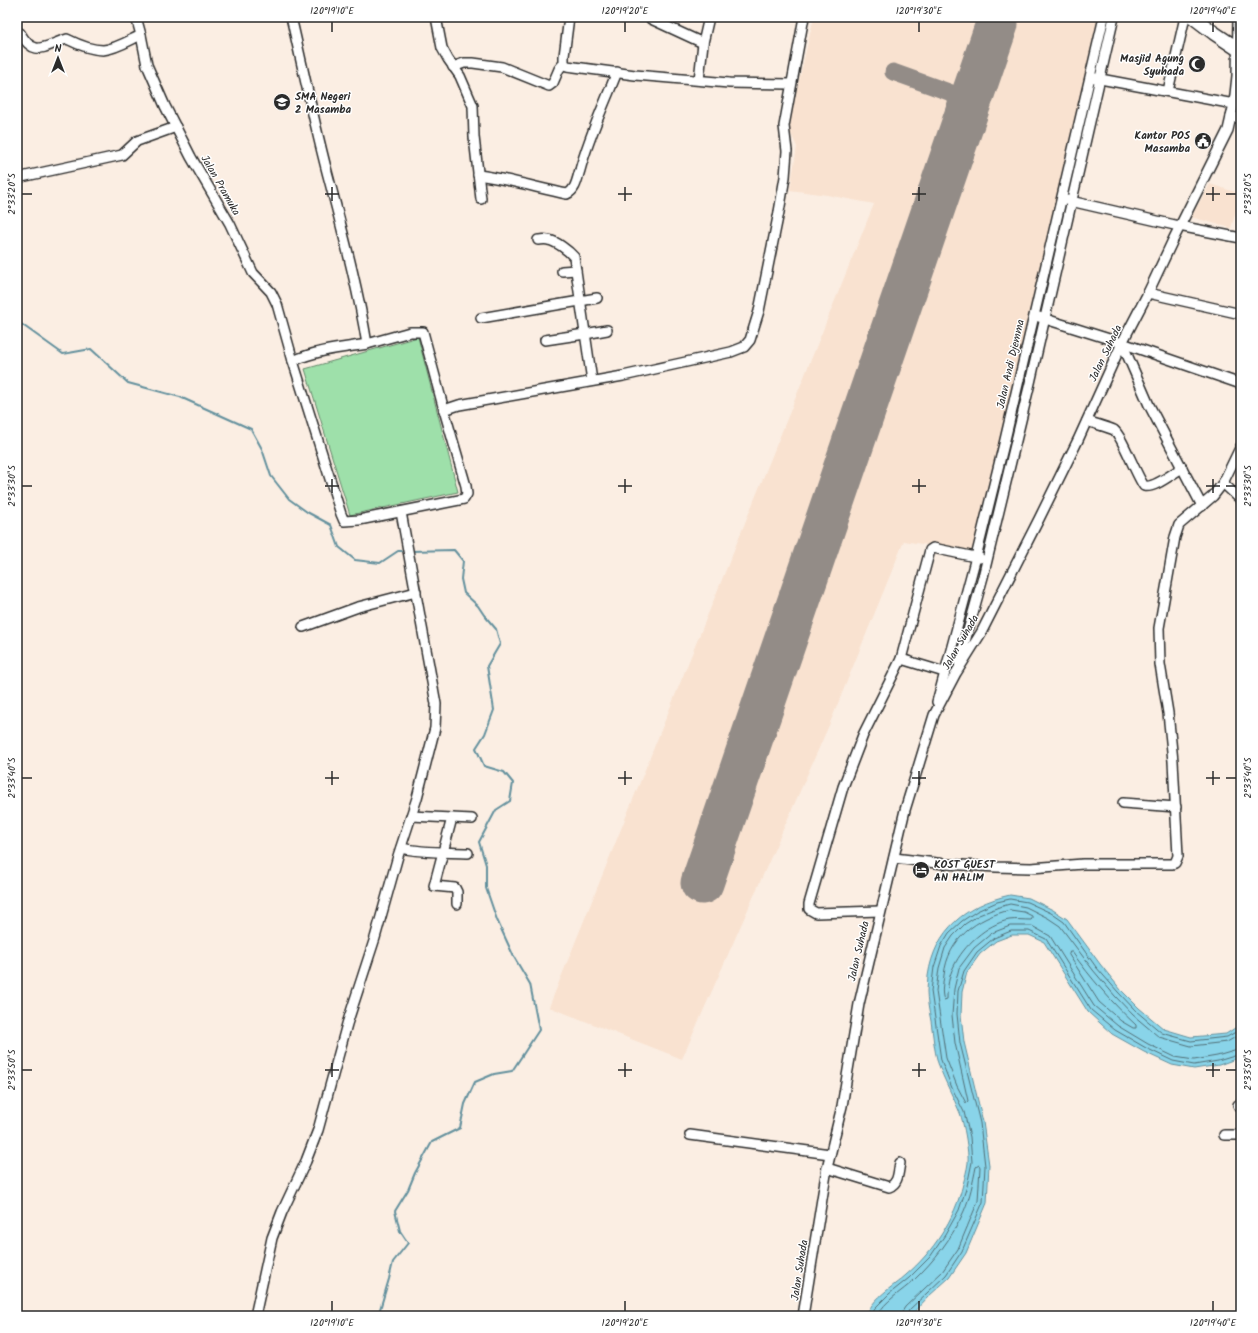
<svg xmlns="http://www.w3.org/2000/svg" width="1258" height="1333" font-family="Kalam,sans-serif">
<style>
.built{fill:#f9e2d0}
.green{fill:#9ee0aa;stroke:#64866a}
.water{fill:#89d4e9;stroke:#63909d}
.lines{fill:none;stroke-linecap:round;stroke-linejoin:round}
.shore{stroke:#516f77;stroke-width:1}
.stream{stroke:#63909d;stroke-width:2}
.taxiway{stroke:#938c87;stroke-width:17}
.runway{stroke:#938c87;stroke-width:43}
.minor-casing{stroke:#2b2b2b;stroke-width:12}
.highway-casing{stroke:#2b2b2b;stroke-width:16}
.minor{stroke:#fff;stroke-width:9}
.highway{stroke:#fff;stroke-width:13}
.ticks{fill:none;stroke:#2b2b2b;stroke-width:1.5}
.labels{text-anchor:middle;stroke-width:3;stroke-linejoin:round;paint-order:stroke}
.poi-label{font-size:11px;font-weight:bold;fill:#2b2b2b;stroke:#fff;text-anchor:end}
.street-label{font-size:11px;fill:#2b2b2b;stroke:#fff}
.neatline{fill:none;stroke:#2b2b2b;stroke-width:1.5}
.ticks-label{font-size:10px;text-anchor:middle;fill:#2b2b2b}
</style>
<rect width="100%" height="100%" fill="#fbeee3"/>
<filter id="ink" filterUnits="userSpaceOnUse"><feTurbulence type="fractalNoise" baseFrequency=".025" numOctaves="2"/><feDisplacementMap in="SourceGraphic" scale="8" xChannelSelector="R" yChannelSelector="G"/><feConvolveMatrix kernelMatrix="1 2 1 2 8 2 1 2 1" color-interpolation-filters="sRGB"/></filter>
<g filter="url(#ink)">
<g class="built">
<polygon points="814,17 1099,17 1009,408 974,553 904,541 830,723 682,1059 549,1007 874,204 827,195 790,190 797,147 788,127"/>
<polygon points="1210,184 1241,194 1231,228 1191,217"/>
</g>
<polygon class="green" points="418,337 458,492 350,515 305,369"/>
<path class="water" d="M1010,895L1029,898L1053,910L1067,919L1100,964L1121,990L1139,1008L1164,1029L1191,1037L1226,1034L1241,1024V1057L1219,1065L1194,1069L1172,1065L1144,1052L1112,1034L1088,1012L1044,942L1029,935H1012L996,941L980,954L967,972L962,992L961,1015L964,1042L983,1122L989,1165L987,1203L966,1253L949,1278L929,1296L910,1316H867C868,1313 870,1308 872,1305C881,1293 895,1285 906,1275C933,1252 955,1219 963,1184C965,1177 967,1170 968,1163C969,1152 964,1124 960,1113C953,1096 944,1080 938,1063C934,1050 933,1034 931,1021C929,1011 927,1001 927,991C927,986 928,981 928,976C935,929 966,905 1010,895Z"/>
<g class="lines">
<g class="shore">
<path d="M1010,910L1024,912L1032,916V919L1031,920C1024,920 1016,919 1009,920C987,924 963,946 954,966C949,975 947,988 947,999L944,1000C941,992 943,984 944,975C948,939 976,918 1010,910Z"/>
<path d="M1070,952H1072C1091,978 1112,1003 1136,1025V1028H1133L1121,1021L1099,1002L1069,955Z"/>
<polyline points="1241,1034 1227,1042 1191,1046 1159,1037 1133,1015 1115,996 1093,970 1060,926 1048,918 1026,907 1010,904 999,907 979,915 965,924 953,936 945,948 939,968 936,991 946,1058 957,1086 966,1103 968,1101 955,1043 952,1015 954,989 959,968 974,948 992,933 1010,926 1032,926 1050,936 1094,1006 1118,1026 1148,1044 1175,1057 1194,1060 1217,1056 1241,1049"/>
<polyline points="871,1316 876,1307 889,1294 909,1278 930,1257 945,1235 959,1210 967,1186 972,1162 970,1137 964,1112 952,1088 941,1060 931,991 934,967 941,946 949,933 962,921 977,911 997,902 1010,899 1027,902 1051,913 1064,922 1096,967 1118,992 1136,1011 1162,1033 1191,1041 1227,1037 1241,1029"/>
<path d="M877,1316C885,1300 902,1292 914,1280C934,1261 953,1237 964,1211C970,1197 973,1182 976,1167L979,1165L980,1167L978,1201L958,1249L942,1272L905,1307L902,1312V1316"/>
<polyline points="907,1316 909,1310 946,1275 962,1251 983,1202 985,1166 980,1123 960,1043 957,1014 958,991 964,971 977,952 994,938 1011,931 1029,931 1046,939 1091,1010 1115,1030 1146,1048 1173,1061 1194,1065 1218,1061 1241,1054"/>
</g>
<g class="stream">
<polyline points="17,321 63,354 91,349 128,383 180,397 251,429 262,449 271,476 289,499 307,512 331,525 339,547 355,560 380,563 398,551 405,551"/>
<polyline points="378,1316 389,1279 393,1262 408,1243 400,1231 395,1211 408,1190 415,1173 432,1142 460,1128 465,1104 475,1082 494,1074 512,1071 539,1030 530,984 514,957 497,920 486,888 486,865 479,842 496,810 510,801 513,783 504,772 484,766 476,748 485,734 494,710 487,666 500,644 496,629 484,615 478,606 464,593 461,579 463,561 454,550 410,551"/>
</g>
<polyline class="taxiway" points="893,72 971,100"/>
<polyline class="runway" points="702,883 997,24"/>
<g class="minor-casing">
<g id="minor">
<polyline points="136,17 141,35 147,65 165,106 191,157 230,224 253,273 271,292 277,304 293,361"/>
<path d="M291,17C304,72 315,128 330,183C344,237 358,289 367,344L410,332H423L444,410L459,405L623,376L731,352L744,347L750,340L759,311L779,212L785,177L787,151L784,126L804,17"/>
<polyline points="436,17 442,48 448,59 460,76 473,106 474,137 481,199"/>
<polyline points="569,17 564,56 564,63 567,66 635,75 729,83 791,84"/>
<polyline points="650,17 651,19 703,43"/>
<path d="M20,33C35,59 45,45 67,39C77,44 92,50 103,50C116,49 130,40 141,35"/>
<polyline points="453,67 464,63 473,63 502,67 549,86 553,83 559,69 564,63"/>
<polyline points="1095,78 1234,104"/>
<polyline points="699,80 703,43 709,17"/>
<polyline points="1168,91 1185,17"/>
<polyline points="1231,117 1241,118"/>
<path d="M478,175C508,179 538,188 567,194C576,190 577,179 580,170C589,136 604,105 617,72"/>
<polyline points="17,178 122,155 137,141 176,127"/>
<polyline points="1066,200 1179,226 1241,238"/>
<path d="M538,240C541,240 544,239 548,240C556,241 569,251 574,257L592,381"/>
<polyline points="562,271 576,270"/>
<polyline points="1148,293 1241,314"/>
<polyline points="1039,317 1122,343 1241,384"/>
<polyline points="481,318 597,298"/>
<polyline points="545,340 585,334 607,330"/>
<polyline points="1122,343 1149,405 1202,506"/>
<path d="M367,344C342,348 316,350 293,361L341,514L344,521L359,520L464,499L467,494L466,486L444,410"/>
<path d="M1087,421C1092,423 1110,428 1114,430C1122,436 1136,475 1144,486C1154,489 1173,473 1182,468"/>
<polyline points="1223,483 1241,500"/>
<polyline points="303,627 358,607 416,592"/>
<polyline points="901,659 944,672"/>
<polyline points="959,663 983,577 1030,383 1114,17"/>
<polyline points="937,702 976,557 1004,444 1104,17"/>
<polyline points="1123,803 1176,807"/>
<polyline points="411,816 472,819"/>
<polyline points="452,818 434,886 455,888 457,892 457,904"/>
<path d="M401,848C423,853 446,852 468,853"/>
<polyline points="894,858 945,864 996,867 1031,868 1083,864 1172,864 1175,863 1178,856 1173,761 1168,713 1160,664 1159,628 1175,537 1179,525 1213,496 1223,483 1241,446"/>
<polyline points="880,911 816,913 809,909 809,904 843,787 863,735 901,659 930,550 933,548 980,558"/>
<polyline points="1238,1105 1241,1105"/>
<polyline points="690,1135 830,1154"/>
<polyline points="1224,1135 1241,1135"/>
<path d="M827,1168L889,1187C899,1183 898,1172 900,1163"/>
<polyline points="255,1316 272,1238 282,1212 306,1161 318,1130 347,1024 375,938 398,856 417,798 435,728 436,704 401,512"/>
<polyline points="803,1316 827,1168 842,1106 859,1004 905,810 934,715 956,673 981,633 1039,519 1078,440 1122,343 1148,293 1173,240 1228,130 1234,104 1237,76 1238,17"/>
</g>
</g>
<g class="highway-casing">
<polyline id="highway" points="1193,17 1214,33 1238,49 1241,49"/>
</g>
<use href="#minor" class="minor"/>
<use href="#highway" class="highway"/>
</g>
</g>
<path class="ticks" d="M332,22V32M625,22V32M919,22V32M1213,22V32M332,187V201M625,187V201M919,187V201M1213,187V201M22,194H32M325,194H339M618,194H632M912,194H926M1206,194H1220M1226,194H1236M332,479V493M625,479V493M919,479V493M1213,479V493M22,486H32M325,486H339M618,486H632M912,486H926M1206,486H1220M1226,486H1236M332,771V785M625,771V785M919,771V785M1213,771V785M22,778H32M325,778H339M618,778H632M912,778H926M1206,778H1220M1226,778H1236M332,1063V1077M625,1063V1077M919,1063V1077M1213,1063V1077M22,1070H32M325,1070H339M618,1070H632M912,1070H926M1206,1070H1220M1226,1070H1236M332,1301V1311M625,1301V1311M919,1301V1311M1213,1301V1311"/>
<defs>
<g id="mosque-disc" transform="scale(0.9)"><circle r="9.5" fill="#2b2b2b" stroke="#fff"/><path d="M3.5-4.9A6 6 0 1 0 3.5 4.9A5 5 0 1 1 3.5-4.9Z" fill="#fff"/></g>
<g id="school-disc" transform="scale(0.9)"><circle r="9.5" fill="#2b2b2b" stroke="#fff"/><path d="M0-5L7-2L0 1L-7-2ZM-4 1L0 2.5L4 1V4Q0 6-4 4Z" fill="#fff"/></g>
<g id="civic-disc" transform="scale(0.9)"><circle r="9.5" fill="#2b2b2b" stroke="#fff"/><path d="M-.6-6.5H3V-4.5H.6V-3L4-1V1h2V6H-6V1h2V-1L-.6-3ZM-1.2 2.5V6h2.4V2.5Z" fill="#fff"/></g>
<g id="hotel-disc" transform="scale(0.9)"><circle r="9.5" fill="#2b2b2b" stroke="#fff"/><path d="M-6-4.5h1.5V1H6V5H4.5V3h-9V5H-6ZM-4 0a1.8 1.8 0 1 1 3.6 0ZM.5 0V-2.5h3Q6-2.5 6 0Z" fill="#fff"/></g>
</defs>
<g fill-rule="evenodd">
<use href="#mosque-disc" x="1197" y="64"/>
<use href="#school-disc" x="282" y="102"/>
<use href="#civic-disc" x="1203" y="141"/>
<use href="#hotel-disc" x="921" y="870"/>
</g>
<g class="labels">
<g class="poi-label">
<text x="1184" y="62">Masjid Agung<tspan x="1184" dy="13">Syuhada</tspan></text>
<text x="295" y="100" text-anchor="start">SMA Negeri<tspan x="295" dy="13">2 Masamba</tspan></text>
<text x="1190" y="139">Kantor POS<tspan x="1190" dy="13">Masamba</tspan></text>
<text x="934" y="868" text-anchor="start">KOST GUEST<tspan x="934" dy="13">AN HALIM</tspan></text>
</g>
<g class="street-label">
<text transform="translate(221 185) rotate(60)" y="4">Jalan Pramuka</text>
<text transform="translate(1105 353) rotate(-64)" y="4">Jalan Suhada</text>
<text transform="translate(1010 364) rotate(-77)" y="4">Jalan Andi Djemma</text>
<text transform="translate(960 642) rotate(-60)" y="4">Jalan Suhada</text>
<text transform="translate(858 951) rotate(-77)" y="4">Jalan Suhada</text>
<text transform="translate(799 1270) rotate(-81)" y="4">Jalan Suhada</text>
</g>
</g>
<rect width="1258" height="1333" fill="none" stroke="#fff" stroke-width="44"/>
<g transform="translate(58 58)" stroke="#ffffff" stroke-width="3" paint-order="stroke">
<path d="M0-3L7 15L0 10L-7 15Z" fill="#2b2b2b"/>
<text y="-6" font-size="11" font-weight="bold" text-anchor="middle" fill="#2b2b2b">N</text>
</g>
<rect x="22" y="22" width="1214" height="1289" class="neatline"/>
<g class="ticks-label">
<text x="332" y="14">120°19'10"E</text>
<text x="625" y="14">120°19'20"E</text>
<text x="919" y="14">120°19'30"E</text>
<text x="1213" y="14">120°19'40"E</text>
<text transform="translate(11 194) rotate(-90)" y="4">2°33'20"S</text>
<text transform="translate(1247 194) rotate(-90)" y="4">2°33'20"S</text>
<text transform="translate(11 486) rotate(-90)" y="4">2°33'30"S</text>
<text transform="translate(1247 486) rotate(-90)" y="4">2°33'30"S</text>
<text transform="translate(11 778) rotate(-90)" y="4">2°33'40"S</text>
<text transform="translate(1247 778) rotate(-90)" y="4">2°33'40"S</text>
<text transform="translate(11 1070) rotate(-90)" y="4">2°33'50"S</text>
<text transform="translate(1247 1070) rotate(-90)" y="4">2°33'50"S</text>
<text x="332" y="1326">120°19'10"E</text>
<text x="625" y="1326">120°19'20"E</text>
<text x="919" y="1326">120°19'30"E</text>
<text x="1213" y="1326">120°19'40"E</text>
</g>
</svg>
